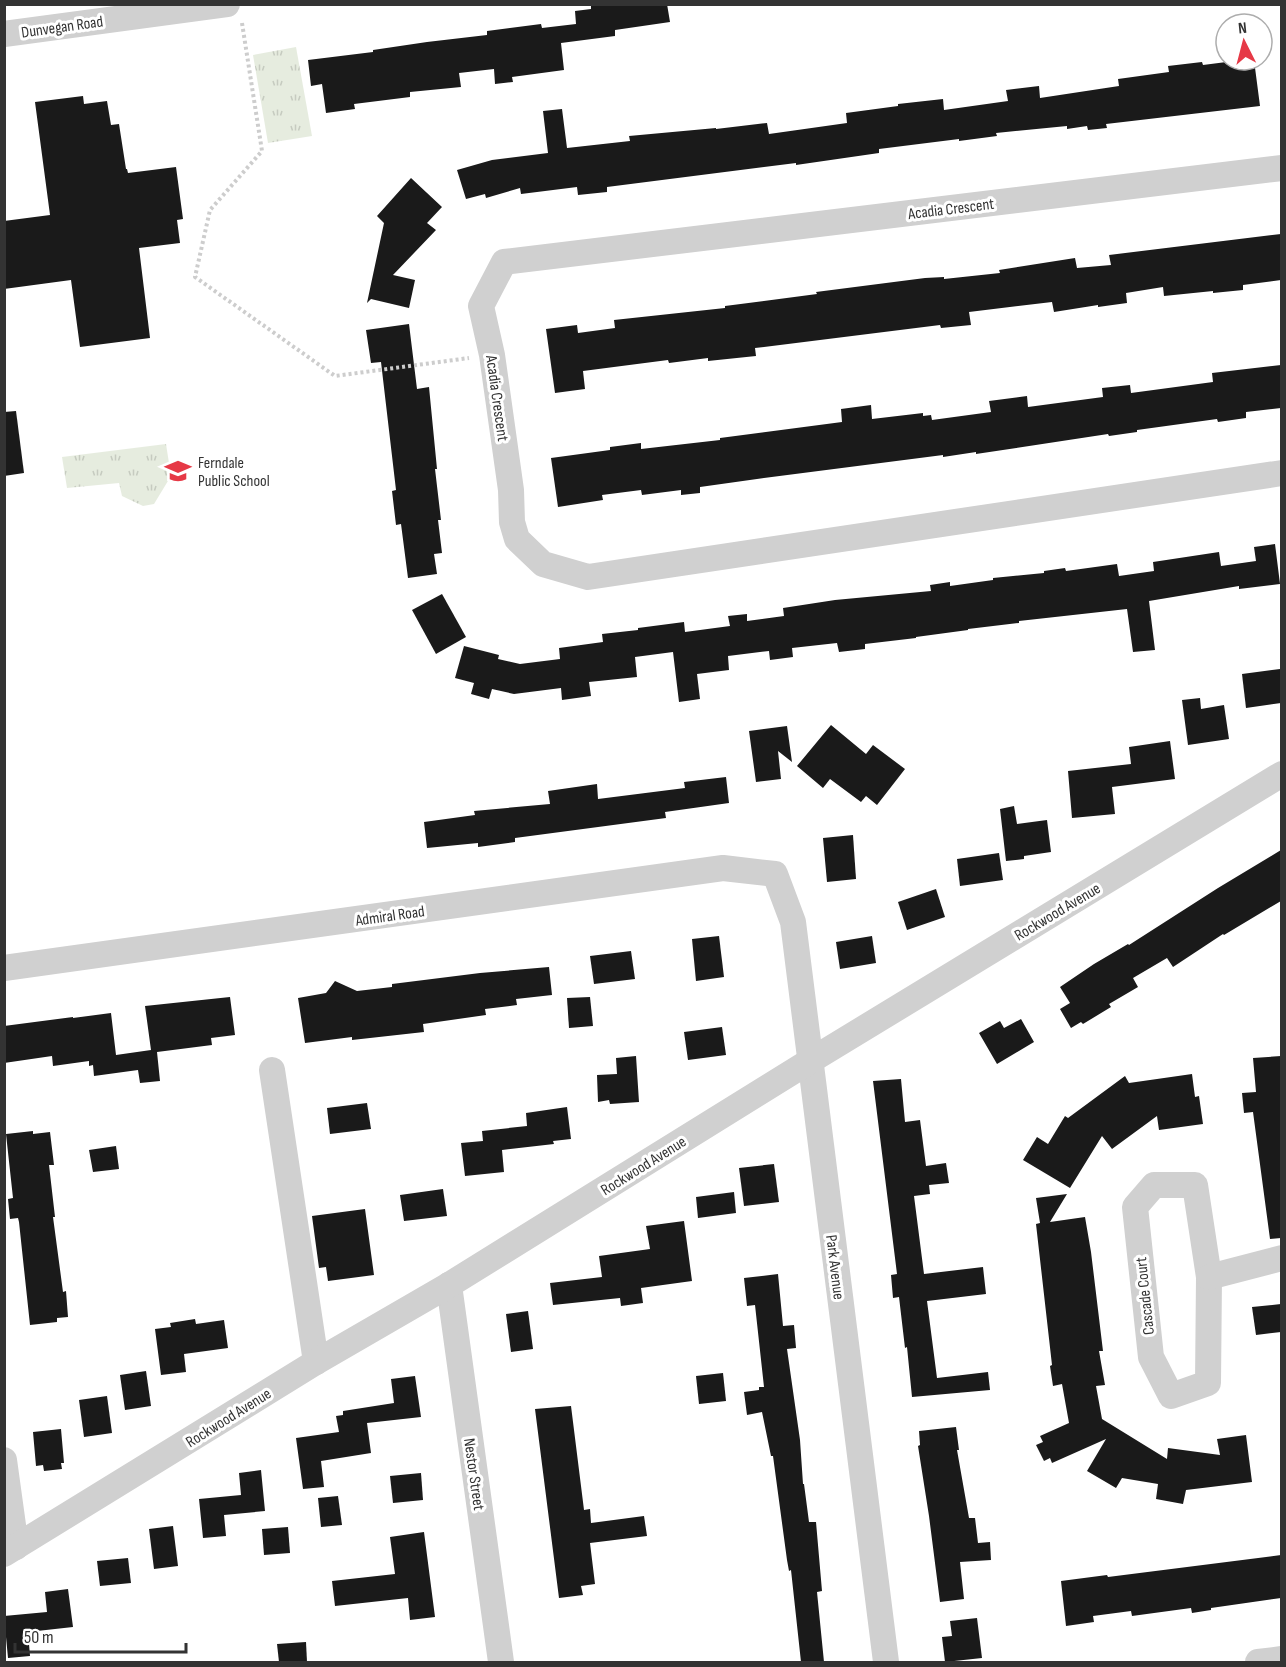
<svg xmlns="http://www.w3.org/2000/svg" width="1286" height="1667" font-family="'Sofia Sans Condensed',sans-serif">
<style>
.park{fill:url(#park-tufts)}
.building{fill:#1a1a1a}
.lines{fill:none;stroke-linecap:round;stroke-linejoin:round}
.path{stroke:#cdcdcd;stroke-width:4;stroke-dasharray:3 3;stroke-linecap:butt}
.minor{stroke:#d0d0d0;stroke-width:26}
.labels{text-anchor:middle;stroke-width:6;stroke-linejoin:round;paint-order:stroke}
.street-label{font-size:16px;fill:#333;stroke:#fff}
.poi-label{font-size:16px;fill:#333;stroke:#fff;text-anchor:start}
</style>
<defs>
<pattern id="park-tufts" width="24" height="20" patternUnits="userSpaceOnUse" patternTransform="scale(1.5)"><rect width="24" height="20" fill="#e6ecdf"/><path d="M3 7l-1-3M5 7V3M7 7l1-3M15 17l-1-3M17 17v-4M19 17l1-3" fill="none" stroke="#c6cbc0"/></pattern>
</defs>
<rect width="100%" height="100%" fill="#fff"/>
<g class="park">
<polygon points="296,47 312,136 268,143 253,55"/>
<polygon points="166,444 171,476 154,504 143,506 122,496 119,483 67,488 62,457"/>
</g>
<g class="building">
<polygon points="591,4 667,4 670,22 615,30 615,36 561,43 564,70 512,77 513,82 495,84 494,69 459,73 461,87 410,92 410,97 354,104 355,109 326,113 322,84 311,86 308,60 373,52 373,50 427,42 487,35 487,31 541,24 542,28 576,24 575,11 591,9"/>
<polygon points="1242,60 1254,60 1260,106 1106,124 1107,128 1088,130 1087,126 1067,129 1067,126 996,133 997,136 959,141 959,139 879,149 879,153 796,165 796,163 607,187 607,192 578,195 577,187 521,194 520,188 486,198 485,194 466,199 457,170 492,160 548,153 543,111 562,109 567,148 630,141 629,136 716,128 716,129 767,123 769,134 847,123 846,113 898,106 898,104 943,99 944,110 1008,101 1006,90 1039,86 1040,98 1119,86 1118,79 1169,72 1168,66 1202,62 1203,65"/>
<polygon points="83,96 84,104 107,101 111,125 119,124 126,169 127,169 128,173 176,167 183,219 177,220 180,243 139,248 150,338 80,347 71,280 4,289 4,221 50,215 35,102"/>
<polygon points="411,178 442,207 427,223 436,230 393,275 415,280 409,308 371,299 367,303 384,223 377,216"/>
<polygon points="1281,234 1281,280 1243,285 1243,290 1213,293 1213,291 1164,296 1163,287 1126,293 1127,303 1098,307 1098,305 1054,312 1052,302 969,312 971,325 941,328 940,325 755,348 756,356 708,361 708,358 669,363 668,360 583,371 585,389 555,393 546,329 577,325 578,333 615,328 614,320 725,308 725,306 817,294 816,292 925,278 944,277 944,279 1000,273 999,270 1075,258 1077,268 1111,265 1109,255"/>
<polygon points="409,324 417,389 429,387 437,469 435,469 441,520 438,520 442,553 434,554 437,574 408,578 401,524 396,525 392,491 396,490 381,362 371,363 366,330"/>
<polygon points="1281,365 1281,408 1246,412 1246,418 1218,422 1217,419 1137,430 1137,432 1109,436 1108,434 976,454 976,452 943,457 943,455 757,479 700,487 700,493 681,495 681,490 642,495 641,490 602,495 603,500 558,507 551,458 610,450 610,447 641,443 641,449 720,440 720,438 842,422 841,409 871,405 872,419 923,413 923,416 931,415 932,420 991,412 989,401 1027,396 1028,407 1103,397 1102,388 1130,385 1131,393 1213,382 1212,373"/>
<polygon points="16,411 24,473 4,476 4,412"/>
<polygon points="1275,544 1280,584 1239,589 1239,586 1149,601 1155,650 1133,652 1127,609 1019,621 1019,623 968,629 968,630 916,637 916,638 865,644 865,649 839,652 837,643 792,648 793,657 770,660 769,651 728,656 729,670 697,674 700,699 679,702 673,652 635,657 637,677 589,682 591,696 562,700 561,688 514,694 492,689 489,699 471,694 474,683 455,678 464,646 499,655 498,659 520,664 560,659 559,648 603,642 602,634 638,630 638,628 684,622 685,632 730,626 728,616 747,614 747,621 784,616 783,608 835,600 931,591 930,585 950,582 950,586 993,580 993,578 1044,573 1044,571 1065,568 1066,571 1117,564 1119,576 1154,571 1153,562 1219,552 1221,566 1256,561 1254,547"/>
<polygon points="442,594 466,637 436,654 412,610"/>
<polygon points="1280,669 1281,703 1246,708 1242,674"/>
<polygon points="1200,698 1201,709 1224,705 1229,739 1188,745 1182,700"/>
<polygon points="831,725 866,754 873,745 905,769 877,805 866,796 861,802 830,779 823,788 797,766"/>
<polygon points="787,726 792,762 778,751 781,779 756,782 749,731"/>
<polygon points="1170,741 1175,779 1112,787 1115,814 1072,818 1068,771 1131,764 1129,747"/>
<polygon points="726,777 729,803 665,812 666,818 515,838 515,842 478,847 478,843 427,848 424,822 475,815 474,811 550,804 548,791 597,784 598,799 685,788 684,782"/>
<polygon points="1014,806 1017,824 1047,820 1051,852 1024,856 1024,859 1006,861 1000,809"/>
<polygon points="853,835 856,879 827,882 823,838"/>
<polygon points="1281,850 1281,901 1224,935 1223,934 1173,967 1167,958 1133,978 1138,987 1109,1004 1111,1007 1083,1024 1081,1022 1071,1028 1060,1009 1070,1003 1060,987 1094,964 1128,944 1129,945 1218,888"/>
<polygon points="999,853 1003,880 960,886 957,859"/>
<polygon points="936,889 945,917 907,930 898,902"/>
<polygon points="719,936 724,977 696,981 692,939"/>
<polygon points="872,936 876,963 840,969 836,942"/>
<polygon points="631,951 635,979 594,984 590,956"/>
<polygon points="549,967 552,995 516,999 517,1005 485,1009 486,1015 423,1024 424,1032 352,1040 352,1037 305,1043 298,998 326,993 335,981 357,991 392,987 392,984 480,973"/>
<polygon points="230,997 235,1035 211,1038 212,1045 157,1052 160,1081 140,1083 138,1070 94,1076 93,1065 89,1066 89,1061 53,1066 52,1056 4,1063 4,1026 73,1017 73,1018 111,1013 116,1055 151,1050 145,1006"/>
<polygon points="590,997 593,1026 569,1028 567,998"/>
<polygon points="1021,1019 1034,1042 997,1064 979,1033 1000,1021 1004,1028"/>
<polygon points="722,1027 726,1055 688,1060 684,1032"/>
<polygon points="636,1056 639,1102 610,1104 609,1100 598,1102 597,1075 617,1074 616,1058"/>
<polygon points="1281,1056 1281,1238 1270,1239 1253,1112 1244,1113 1242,1093 1256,1092 1253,1058"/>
<polygon points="1192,1074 1195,1097 1199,1096 1203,1124 1159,1130 1157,1116 1112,1149 1102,1136 1070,1188 1023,1160 1037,1137 1048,1144 1065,1116 1068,1118 1125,1076 1129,1083"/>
<polygon points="901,1079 905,1122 920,1120 926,1166 946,1163 949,1183 929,1185 930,1194 914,1196 924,1274 983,1267 986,1294 927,1301 937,1378 988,1372 990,1390 912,1397 907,1347 905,1348 899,1297 893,1298 891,1275 897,1274 873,1081"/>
<polygon points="367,1103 371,1129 330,1134 327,1108"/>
<polygon points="567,1107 571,1139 553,1141 554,1144 502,1150 504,1172 465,1176 461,1143 483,1141 482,1131 527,1126 526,1113"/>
<polygon points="33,1131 33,1134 50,1132 54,1165 49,1165 55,1217 53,1217 63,1292 66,1291 68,1317 57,1318 57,1322 30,1325 19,1222 18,1218 10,1219 8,1199 13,1198 6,1134"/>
<polygon points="116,1146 119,1169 93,1172 89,1150"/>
<polygon points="774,1164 779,1202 744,1206 739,1168"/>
<polygon points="443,1189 447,1216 404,1221 400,1195"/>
<polygon points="734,1192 736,1213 698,1218 696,1197"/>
<polygon points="1067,1194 1050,1222 1085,1217 1091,1252 1103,1351 1099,1351 1105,1385 1096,1386 1102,1419 1167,1459 1168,1448 1220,1455 1217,1439 1246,1435 1252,1482 1186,1490 1183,1504 1156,1499 1158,1484 1122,1478 1116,1488 1087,1471 1106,1439 1052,1463 1050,1458 1044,1461 1036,1445 1043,1442 1040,1436 1069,1423 1062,1384 1053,1386 1050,1366 1052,1365 1036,1224 1040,1223 1036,1198"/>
<polygon points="365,1209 374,1275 328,1281 326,1267 319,1268 312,1216"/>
<polygon points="684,1221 692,1281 641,1288 643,1303 621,1306 620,1298 553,1305 550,1283 602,1277 599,1256 650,1249 646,1226"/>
<polygon points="778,1274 783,1326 794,1325 796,1348 787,1349 800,1440 803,1484 804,1484 809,1522 816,1522 822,1591 817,1592 824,1662 801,1662 791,1570 789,1571 787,1560 773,1456 771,1456 762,1412 747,1415 744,1392 759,1390 759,1387 764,1387 755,1305 747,1306 744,1278"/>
<polygon points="1281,1304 1281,1332 1256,1335 1252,1307"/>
<polygon points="528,1311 533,1349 511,1352 506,1314"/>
<polygon points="195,1319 196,1324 224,1320 228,1348 184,1354 186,1372 161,1375 155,1329 171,1327 170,1323"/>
<polygon points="146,1371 151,1406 125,1410 120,1375"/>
<polygon points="723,1373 726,1401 699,1404 696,1376"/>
<polygon points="415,1376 421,1417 367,1423 371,1453 321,1461 324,1487 303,1489 296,1438 339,1432 336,1416 343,1415 343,1411 394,1403 391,1379"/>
<polygon points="107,1396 112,1433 84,1437 79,1400"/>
<polygon points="571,1406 584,1510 590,1509 591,1523 644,1516 647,1536 590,1543 595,1584 581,1586 583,1595 559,1598 535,1409"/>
<polygon points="956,1427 959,1450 957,1450 969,1518 975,1518 978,1543 990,1542 991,1560 960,1562 964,1599 940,1602 929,1516 918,1446 920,1445 919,1431"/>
<polygon points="61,1429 64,1463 61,1463 62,1469 44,1471 43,1465 36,1466 33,1432"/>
<polygon points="261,1470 265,1511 224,1515 226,1536 203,1538 199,1499 241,1495 239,1473"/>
<polygon points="421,1473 423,1500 393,1503 390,1476"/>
<polygon points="338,1496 342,1525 321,1527 318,1498"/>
<polygon points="173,1526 178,1566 154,1569 149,1529"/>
<polygon points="288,1527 290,1553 264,1555 262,1529"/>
<polygon points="424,1532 435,1617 410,1620 408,1598 335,1606 332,1581 395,1574 390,1537"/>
<polygon points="1281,1555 1281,1598 1211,1608 1211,1610 1192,1613 1191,1608 1132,1616 1131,1611 1093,1616 1094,1622 1066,1626 1061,1581 1107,1575 1108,1577"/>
<polygon points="128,1558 131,1583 100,1586 97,1561"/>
<polygon points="68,1589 73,1627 28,1632 30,1656 8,1658 4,1616 47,1612 45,1592"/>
<polygon points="977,1618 982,1658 945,1662 942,1637 952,1636 950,1621"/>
<polygon points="306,1642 307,1662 279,1662 277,1644"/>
</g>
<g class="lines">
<polyline class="path" points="242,23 262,151 210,210 195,277 335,376 469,358"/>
<g class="minor">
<polyline points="4,34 227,4"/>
<polyline points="1282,168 504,262 481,306 492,355 511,490 512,522 517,539 543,564 588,577 1282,473"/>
<polyline points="4,968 723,868 775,874 793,922 886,1662"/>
<polyline points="272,1070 316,1362"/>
<polygon points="1154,1185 1195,1185 1209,1277 1208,1383 1171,1396 1151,1357 1135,1207"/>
<polyline points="1209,1277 1282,1258"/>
<polyline points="449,1285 501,1662"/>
<polyline points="4,1460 16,1547"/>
<polyline points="4,1554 316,1362 449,1285 810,1061 1282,774"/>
<polyline points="1258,1662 1282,1659"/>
</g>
</g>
<defs>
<g id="school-bare" transform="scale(2.07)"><path d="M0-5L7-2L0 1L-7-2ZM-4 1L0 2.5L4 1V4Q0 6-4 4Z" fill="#e63946" stroke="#fff" stroke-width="2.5" paint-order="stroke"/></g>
</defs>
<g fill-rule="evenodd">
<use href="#school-bare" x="178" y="471"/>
</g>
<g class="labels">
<g class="street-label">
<text transform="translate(62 26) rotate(-8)" y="6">Dunvegan Road</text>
<text transform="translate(951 208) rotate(-7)" y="6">Acadia Crescent</text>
<text transform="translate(498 398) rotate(82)" y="6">Acadia Crescent</text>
<text transform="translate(1057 911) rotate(-31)" y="6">Rockwood Avenue</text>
<text transform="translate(390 915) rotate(-8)" y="6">Admiral Road</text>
<text transform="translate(643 1165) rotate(-32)" y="6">Rockwood Avenue</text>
<text transform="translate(836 1267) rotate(83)" y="6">Park Avenue</text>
<text transform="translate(1144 1296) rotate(-96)" y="6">Cascade Court</text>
<text transform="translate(228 1417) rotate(-32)" y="6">Rockwood Avenue</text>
<text transform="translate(475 1474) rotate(82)" y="6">Nestor Street</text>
</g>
<g class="poi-label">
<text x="198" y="468">Ferndale<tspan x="198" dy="18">Public School</tspan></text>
</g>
</g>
<rect width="1286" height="1667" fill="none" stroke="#333333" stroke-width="12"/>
<g transform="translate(1244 42) rotate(354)"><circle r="28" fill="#ffffff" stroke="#adadad" stroke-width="1.5"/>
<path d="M0-4.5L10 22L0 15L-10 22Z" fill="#e63946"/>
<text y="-9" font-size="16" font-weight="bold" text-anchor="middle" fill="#333333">N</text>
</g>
<path d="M15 1643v9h171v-9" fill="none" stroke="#333333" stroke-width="3"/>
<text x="24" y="1643" font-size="18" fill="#333333" stroke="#ffffff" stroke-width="4.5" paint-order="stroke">50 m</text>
</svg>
